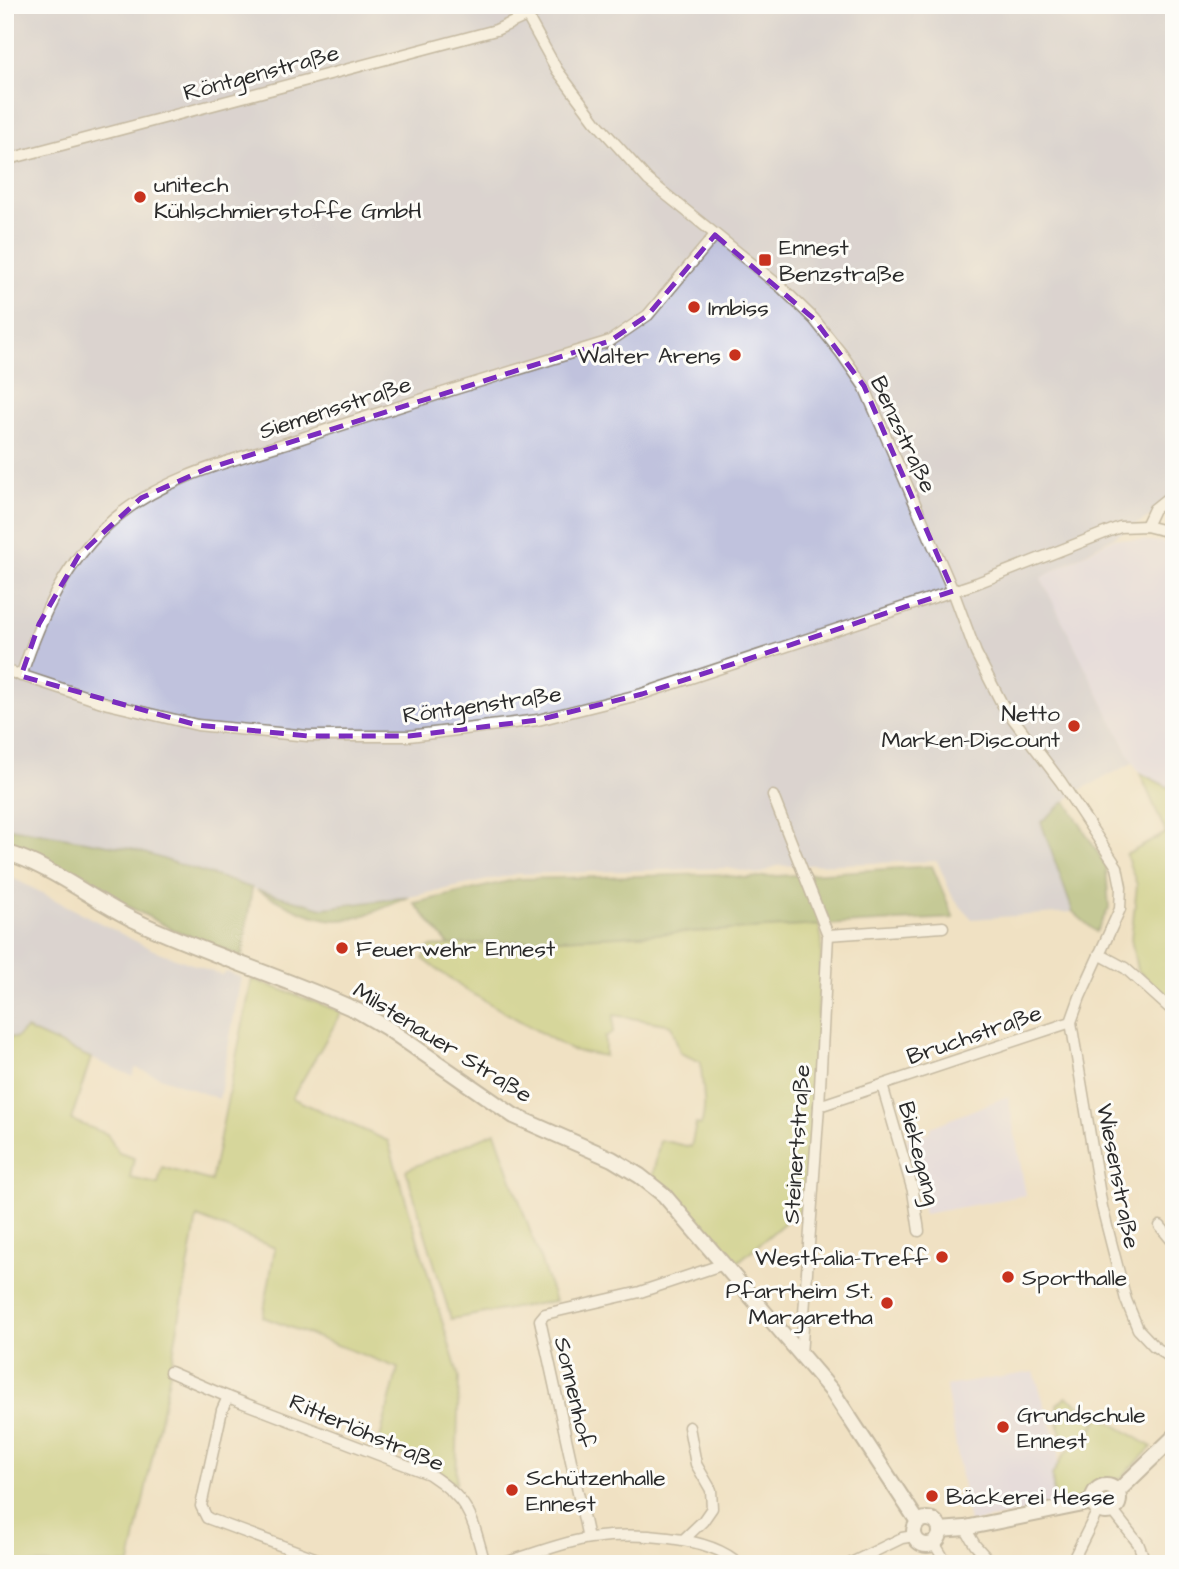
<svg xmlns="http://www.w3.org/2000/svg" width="1179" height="1569" font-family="'Architects Daughter',sans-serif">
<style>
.built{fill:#dad6f7}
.industrial{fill:#c0c2dd}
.green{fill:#b7c86b;stroke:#717a4b;stroke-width:2}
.forest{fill:#91ac5f;stroke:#5e6c45;stroke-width:2}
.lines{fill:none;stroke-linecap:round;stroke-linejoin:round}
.street-casing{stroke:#8e8677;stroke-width:13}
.secondary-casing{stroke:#8e8677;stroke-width:18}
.street{stroke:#fff;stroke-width:10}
.secondary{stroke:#fff;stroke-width:14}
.marked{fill:none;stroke:#7b2cbf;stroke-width:5;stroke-dasharray:14 9;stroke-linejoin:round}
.poi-dot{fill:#c8321e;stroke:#fdfcf7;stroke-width:2.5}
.labels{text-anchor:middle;stroke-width:6;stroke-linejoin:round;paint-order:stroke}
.street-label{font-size:23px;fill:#2b2b2b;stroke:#fdfcf7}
.poi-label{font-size:23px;fill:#2b2b2b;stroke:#fdfcf7;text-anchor:start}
</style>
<rect width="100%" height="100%" fill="#fdfcf7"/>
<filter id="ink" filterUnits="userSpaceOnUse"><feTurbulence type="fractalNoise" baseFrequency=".0143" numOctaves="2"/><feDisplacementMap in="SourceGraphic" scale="14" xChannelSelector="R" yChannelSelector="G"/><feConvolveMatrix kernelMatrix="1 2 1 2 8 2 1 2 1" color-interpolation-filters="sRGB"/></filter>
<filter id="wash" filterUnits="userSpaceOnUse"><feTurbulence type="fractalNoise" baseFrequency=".00686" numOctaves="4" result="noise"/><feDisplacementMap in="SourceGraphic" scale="28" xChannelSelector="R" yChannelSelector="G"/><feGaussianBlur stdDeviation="1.57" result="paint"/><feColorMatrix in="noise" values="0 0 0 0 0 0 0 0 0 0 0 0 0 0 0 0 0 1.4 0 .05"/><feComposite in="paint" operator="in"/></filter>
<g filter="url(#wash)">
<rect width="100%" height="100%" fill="#f0e1c3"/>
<g class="built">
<polygon points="1114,538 1161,542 1174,550 1174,790 1140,773 1133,763 1041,578"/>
<polygon points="1008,1096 1026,1195 924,1214 906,1138 929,1132 931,1127"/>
<polygon points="1034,1372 1059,1449 1051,1507 969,1523 946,1386"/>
</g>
<g class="industrial">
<polygon points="5,5 1174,5 1174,503 1041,578 1133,763 1078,791 1041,822 1073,912 972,919 953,898 937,861 776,866 759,874 727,868 516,874 409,897 323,908 257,890 132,849 5,827"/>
<polygon points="5,874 151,949 222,975 226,972 241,977 219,1099 136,1068 132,1076 26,1030 16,1038 5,1036"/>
</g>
<g class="green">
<polygon points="1140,773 1174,790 1174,1003 1137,970 1131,939 1137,885 1126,855 1166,833"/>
<path d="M819,925L822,940L807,1204L733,1266L652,1179L660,1140L691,1147L696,1124L701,1125C708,1104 701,1084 701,1062L680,1053L671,1025L614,1015L613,1032L605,1037V1056L571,1050L464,989L423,959L429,947L449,945Z"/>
<polygon points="252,979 342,1012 292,1098 388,1141 459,1377 456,1484 432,1467 378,1446 398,1368 263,1317 275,1248 197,1217 170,1372 130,1564 5,1564 5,1036 16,1038 26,1029 91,1058 71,1120 107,1134 119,1153 134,1158 130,1178 158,1184 162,1167 211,1181"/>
<polygon points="495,1132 555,1301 451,1319 406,1170"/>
<polygon points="1067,1397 1098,1417 1088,1435 1067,1445 1059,1428 1057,1404"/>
<path d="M1100,1416L1152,1447L1120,1479C1091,1477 1100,1483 1082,1497C1075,1502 1063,1505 1055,1508L1052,1475L1065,1453L1089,1437Z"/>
</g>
<g class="forest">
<polygon points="1066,801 1106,866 1109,908 1096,932 1073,912 1041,822"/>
<polygon points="5,827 132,849 252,888 242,957 172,929 22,851 5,845"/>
<polygon points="932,866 954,918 449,945 414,903 518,879 716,874 746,878"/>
<path d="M257,890L323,908L409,897C387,906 359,921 335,920C308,918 281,902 257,890Z"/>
</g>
</g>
<g filter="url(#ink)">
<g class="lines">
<g class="street-casing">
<g id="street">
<polyline points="521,5 557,70 595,121 648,180 782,288 814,319 841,353 864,386 953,591 976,653 1002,704 1061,782 1117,867 1121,887 1120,909 1080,997 1071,1022 819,1106"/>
<polyline points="5,160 496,30 550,5"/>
<polyline points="1146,526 1154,509 1174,493"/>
<polyline points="5,670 108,704 197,725 308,736 409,736 538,720 642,694 977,583 1120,527 1146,526 1174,533"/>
<path d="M21,676C41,617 65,561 114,519C166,475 238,459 302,438C404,404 507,373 610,341L648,315L715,235"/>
<polyline points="773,796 828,935 819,1106 801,1355"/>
<polyline points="828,935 943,927"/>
<polyline points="1099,954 1125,968 1174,1012"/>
<polyline points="1071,1022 1102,1207 1126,1300 1138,1329 1154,1346 1174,1360"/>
<polyline points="882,1085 913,1191 919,1231"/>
<polyline points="1160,1226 1174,1243"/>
<polyline points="170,1372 228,1397"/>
<polyline points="1112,1510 1138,1543 1146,1564"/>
<polyline points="965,1528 975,1545 992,1564"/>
<polyline points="588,1538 540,1320 545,1314 640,1292 724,1264"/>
<polyline points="683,1540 703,1521 712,1508 711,1490 696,1464 689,1427"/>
<polyline points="934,1543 947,1564"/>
<path d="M331,1564L207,1518L201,1506L222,1410L228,1397L429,1474C471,1501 472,1518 485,1564"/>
<path d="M501,1564C528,1556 563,1542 590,1538C631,1533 708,1534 739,1564"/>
<polyline points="849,1564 902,1538 914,1536"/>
<polyline points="1071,1564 1098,1510"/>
</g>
</g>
<g class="secondary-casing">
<g id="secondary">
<path d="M5,852C51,866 91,899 134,920C207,955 285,977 358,1011L387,1028L514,1116L612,1159L640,1176L664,1195L832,1391L918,1522"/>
<circle cx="1106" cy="1499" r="13"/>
<polyline points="1117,1492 1174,1437"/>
<circle cx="927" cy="1532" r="13"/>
<polyline points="940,1530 965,1528 1093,1502"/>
</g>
</g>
<use href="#street" class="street"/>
<use href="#secondary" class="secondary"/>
</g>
</g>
<path d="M0 0H1179V1569H0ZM715,235L814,319L864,386L953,591L642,694L538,720L409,736H308L197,725L21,676L39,624L79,555L141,498L206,469L610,341L648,315Z" fill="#f0e1c3" fill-opacity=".55" fill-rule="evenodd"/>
<path class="marked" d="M715,235L814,319L864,386L953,591L642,694L538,720L409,736H308L197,725L21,676L39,624L79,555L141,498L206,469L610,341L648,315Z"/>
<g class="poi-dot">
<circle cx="140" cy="197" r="7"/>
<rect x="758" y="253" width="14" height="14" rx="3.5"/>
<circle cx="694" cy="307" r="7"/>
<circle cx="735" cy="355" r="7"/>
<circle cx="1074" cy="726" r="7"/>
<circle cx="342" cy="948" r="7"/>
<circle cx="942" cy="1257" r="7"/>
<circle cx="1008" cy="1277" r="7"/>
<circle cx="887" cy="1303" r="7"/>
<circle cx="1003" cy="1427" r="7"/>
<circle cx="512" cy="1490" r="7"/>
<circle cx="932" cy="1496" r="7"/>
</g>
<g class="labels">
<g class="street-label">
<text transform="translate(261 72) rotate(-15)" y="8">Röntgenstraße</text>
<text transform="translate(335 407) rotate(-18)" y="8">Siemensstraße</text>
<text transform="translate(904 434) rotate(65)" y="8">Benzstraße</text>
<text transform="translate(482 704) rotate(-8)" y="8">Röntgenstraße</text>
<text transform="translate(974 1034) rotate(-19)" y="8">Bruchstraße</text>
<text transform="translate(443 1042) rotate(32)" y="8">Milstenauer Straße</text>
<text transform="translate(796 1144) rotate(-86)" y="8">Steinertstraße</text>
<text transform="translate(920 1153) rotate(75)" y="8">Biekegang</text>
<text transform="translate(1119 1176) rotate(79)" y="8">Wiesenstraße</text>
<text transform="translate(575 1392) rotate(77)" y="8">Sonnenhof</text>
<text transform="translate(367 1432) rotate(23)" y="8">Ritterlöhstraße</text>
</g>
<g class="poi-label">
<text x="154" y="192">unitech<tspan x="154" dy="26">Kühlschmierstoffe GmbH</tspan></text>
<text x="779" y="255">Ennest<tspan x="779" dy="26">Benzstraße</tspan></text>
<text x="708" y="315">Imbiss</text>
<text x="721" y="363" text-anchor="end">Walter Arens</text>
<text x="1060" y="721" text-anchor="end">Netto<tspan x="1060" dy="26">Marken-Discount</tspan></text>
<text x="356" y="956">Feuerwehr Ennest</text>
<text x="928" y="1265" text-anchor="end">Westfalia-Treff</text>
<text x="1022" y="1285">Sporthalle</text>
<text x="873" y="1298" text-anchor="end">Pfarrheim St.<tspan x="873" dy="26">Margaretha</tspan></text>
<text x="1017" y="1422">Grundschule<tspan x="1017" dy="26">Ennest</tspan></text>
<text x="526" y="1485">Schützenhalle<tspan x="526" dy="26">Ennest</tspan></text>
<text x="946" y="1504">Bäckerei Hesse</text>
</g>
</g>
<rect width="1179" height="1569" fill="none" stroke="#fdfcf7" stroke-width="28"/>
</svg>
